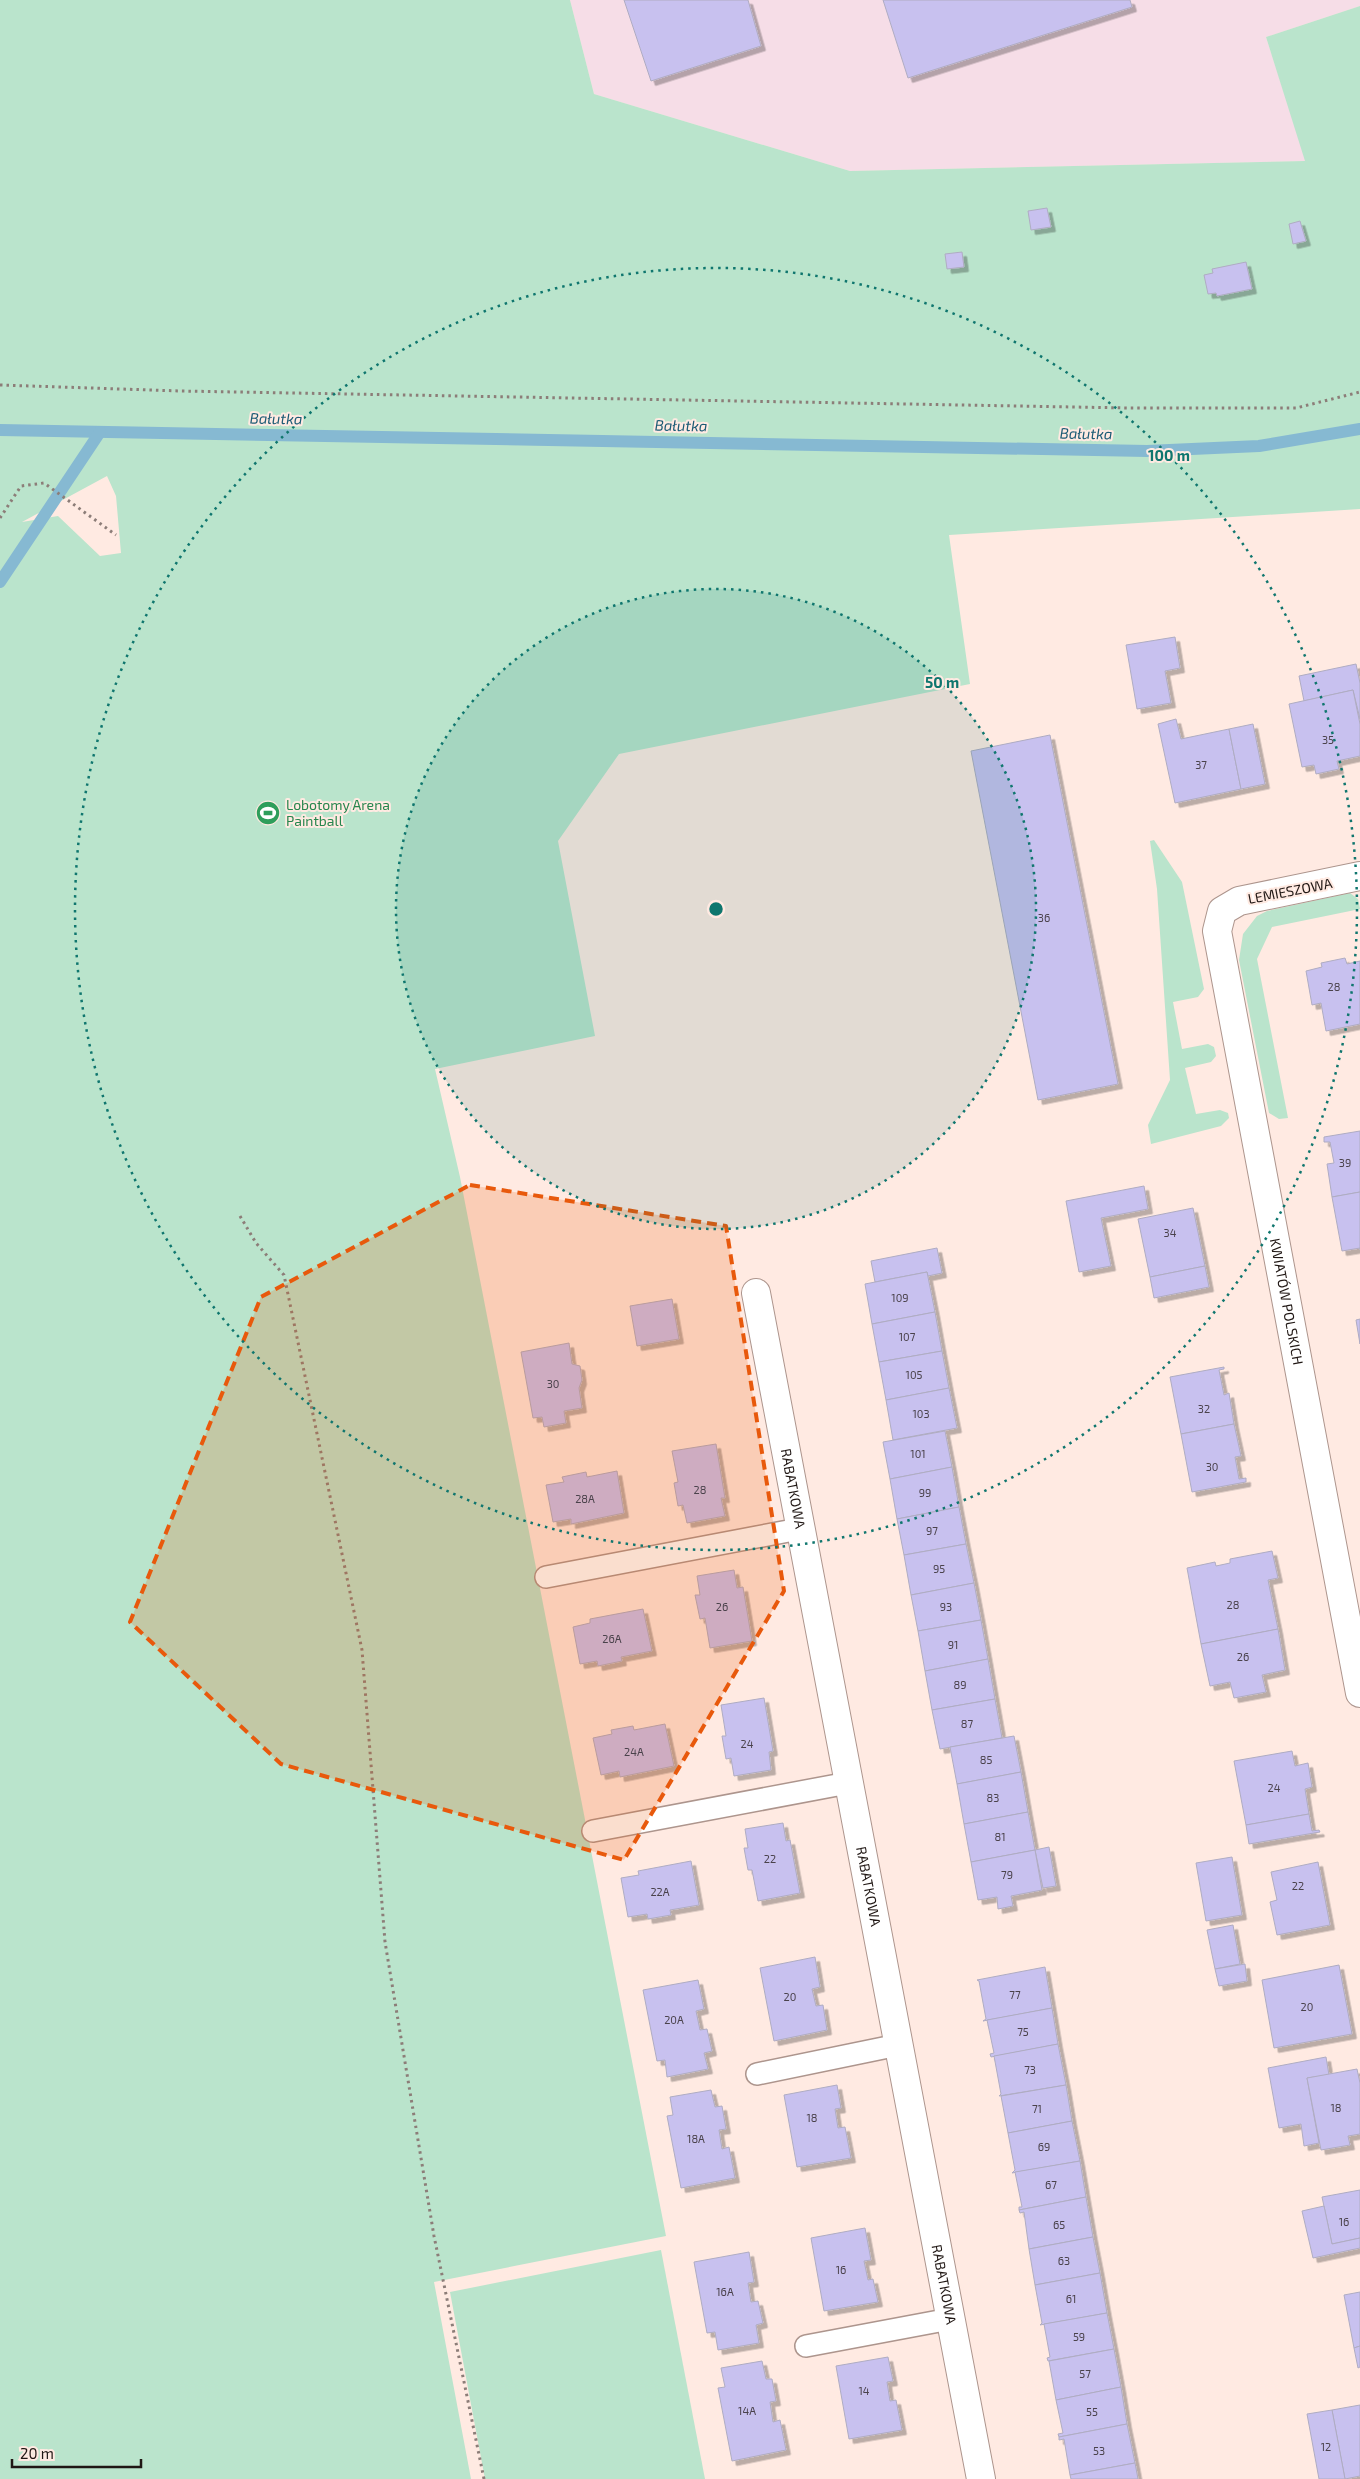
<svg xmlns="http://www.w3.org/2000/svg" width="1360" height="2479" font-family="'Exo 2',sans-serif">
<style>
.industrial{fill:#f6dde7}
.green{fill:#bae4cc;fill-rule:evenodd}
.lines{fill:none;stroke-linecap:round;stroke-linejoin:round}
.stream{stroke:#86b9d2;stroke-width:12}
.building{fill:#c8c1ef;stroke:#afacc2;filter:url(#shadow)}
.lane-casing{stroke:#ad958d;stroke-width:24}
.street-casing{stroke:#ad958d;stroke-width:30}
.path{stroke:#8c7d78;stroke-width:3;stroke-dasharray:2.5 4;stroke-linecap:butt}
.lane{stroke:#fff;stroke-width:21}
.street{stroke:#fff;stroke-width:28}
.marked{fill:#e8590c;fill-opacity:0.2;stroke:#e8590c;stroke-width:4;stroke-dasharray:10 6;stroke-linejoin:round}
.ring{fill:none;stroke:#0f766e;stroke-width:2.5;stroke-dasharray:2.5 5}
.labels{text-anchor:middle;stroke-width:4;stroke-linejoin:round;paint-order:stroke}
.number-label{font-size:11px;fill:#4a424b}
.leisure-label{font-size:14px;fill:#27864d;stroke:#ffeae2;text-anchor:start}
.street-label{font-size:14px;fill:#201714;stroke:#ffeae2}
.water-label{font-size:15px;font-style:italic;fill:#1c5b75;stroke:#ffeae2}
.centre{fill:#0f766e;stroke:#ffeae2;stroke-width:2.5}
.ring-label{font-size:15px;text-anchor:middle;font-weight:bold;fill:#0f766e;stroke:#ffeae2;stroke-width:4;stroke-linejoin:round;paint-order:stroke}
</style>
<defs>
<filter id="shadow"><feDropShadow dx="4.5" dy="4.5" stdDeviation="0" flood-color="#0004"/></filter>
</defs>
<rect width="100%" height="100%" fill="#ffeae2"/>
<polygon class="industrial" points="570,0 1360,0 1360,6 1266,37 1306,161 850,171 594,94"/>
<g class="green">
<path d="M0,0H570L594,94L850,171L1305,161L1266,37L1360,6V509L949,535L970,684L619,754L558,841L595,1036L435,1069L460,1177L666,2236L434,2282L471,2479H0ZM107,476L116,496L121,553L100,556L58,516L22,522Z"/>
<polygon points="1154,840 1182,882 1204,989 1198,997 1173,1002 1182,1049 1208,1044 1214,1047 1216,1056 1211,1062 1185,1068 1196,1114 1220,1110 1228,1113 1229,1118 1221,1126 1151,1144 1148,1125 1170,1080 1157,889 1150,841"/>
<polygon points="1350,893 1358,899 1360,909 1272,927 1257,959 1288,1118 1279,1119 1269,1113 1239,960 1243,934 1257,916 1267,911"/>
<polygon points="661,2250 705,2479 485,2479 450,2292"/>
</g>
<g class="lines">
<g class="stream">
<polyline points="0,430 1147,451 1259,446 1360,429"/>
<polyline points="0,582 100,432"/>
</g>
</g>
<g class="building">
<polygon points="624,0 748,0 761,46 651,81"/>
<polygon points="883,0 1130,0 1132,7 908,78"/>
<polygon points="1047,208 1051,227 1031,230 1028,211"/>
<polygon points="1300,221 1306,241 1293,244 1289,224"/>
<polygon points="962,252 964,267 947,269 945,254"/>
<polygon points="1246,262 1252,289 1217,296 1216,293 1208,294 1204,275 1213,273 1212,269"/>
<polygon points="1175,637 1180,668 1165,671 1171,703 1137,709 1126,645"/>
<polygon points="1356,664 1360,683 1360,719 1353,690 1304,701 1299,676"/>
<polygon points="1353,690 1360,724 1360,756 1337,761 1339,769 1316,774 1314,765 1302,767 1289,704"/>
<polygon points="1176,719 1181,739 1229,729 1241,789 1175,803 1158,724"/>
<polygon points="1253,724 1265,784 1241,789 1229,729"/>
<polygon points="1050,735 1118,1084 1038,1100 971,751"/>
<polygon points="1345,958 1347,964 1360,961 1360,1024 1326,1031 1321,1003 1312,1005 1306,971 1322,967 1321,963"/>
<polygon points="1360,1131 1360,1192 1332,1197 1327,1164 1334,1163 1330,1142 1324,1142 1324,1137"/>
<polygon points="1144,1186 1148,1209 1101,1218 1111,1266 1079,1272 1066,1201"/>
<polygon points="1360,1192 1360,1250 1360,1248 1342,1251 1332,1197"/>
<polygon points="1193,1208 1205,1266 1150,1277 1138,1219"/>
<polygon points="937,1248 942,1273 928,1276 927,1272 875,1282 871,1261"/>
<polygon points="1205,1266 1209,1287 1154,1298 1150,1277"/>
<polygon points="927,1272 935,1312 872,1324 865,1284"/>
<polygon points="672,1299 679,1339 637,1346 630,1306"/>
<polygon points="935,1312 942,1351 879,1362 872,1324"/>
<polygon points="1360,1319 1360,1344 1356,1320"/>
<polygon points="569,1343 572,1364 580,1366 582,1380 579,1388 582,1408 564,1411 566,1423 544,1427 542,1417 533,1418 521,1352"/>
<polygon points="942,1351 949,1388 886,1400 879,1362"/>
<polygon points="1224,1367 1224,1369 1219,1370 1224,1395 1229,1393 1234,1424 1181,1434 1170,1377"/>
<polygon points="949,1388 957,1428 893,1440 886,1400"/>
<polygon points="1234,1424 1241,1456 1235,1457 1239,1479 1246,1478 1246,1482 1192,1492 1181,1434"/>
<polygon points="945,1431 952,1467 890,1479 883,1442"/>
<polygon points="716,1444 725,1498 721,1498 725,1516 687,1523 683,1505 678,1506 674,1483 678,1482 672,1451"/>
<polygon points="952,1467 959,1507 897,1519 890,1479"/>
<polygon points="617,1471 624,1513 571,1524 571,1519 553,1522 546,1485 564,1482 562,1477 586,1472 587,1477"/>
<polygon points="959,1507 966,1544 904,1555 897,1519"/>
<polygon points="966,1544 974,1583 911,1595 904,1555"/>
<polygon points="1272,1551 1278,1578 1268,1580 1278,1629 1201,1644 1187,1568 1215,1562 1216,1566 1230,1563 1230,1559"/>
<polygon points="734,1570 737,1588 743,1587 752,1641 710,1648 705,1618 700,1619 695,1595 700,1595 697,1576"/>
<polygon points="974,1583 981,1620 918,1631 911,1595"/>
<polygon points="643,1609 652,1651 621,1657 622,1661 598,1666 597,1661 580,1664 573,1627 590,1623 590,1619"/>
<polygon points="981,1620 988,1659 925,1671 918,1631"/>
<polygon points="1278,1629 1285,1670 1262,1675 1266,1692 1234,1698 1230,1682 1210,1686 1201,1644"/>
<polygon points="988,1659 995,1699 932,1710 925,1671"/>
<polygon points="764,1698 773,1751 769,1752 771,1770 734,1776 731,1758 726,1759 722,1736 726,1736 721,1705"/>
<polygon points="995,1699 1002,1738 940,1749 932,1710"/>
<polygon points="665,1724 674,1766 620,1777 619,1771 601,1775 593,1738 612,1734 611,1730 633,1726 634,1730"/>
<polygon points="1014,1736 1021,1772 957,1784 950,1747"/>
<polygon points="1292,1751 1295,1766 1308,1763 1312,1787 1305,1789 1309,1814 1246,1825 1234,1761"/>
<polygon points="1021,1772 1028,1812 964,1824 957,1784"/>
<polygon points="1028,1812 1035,1850 971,1862 964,1824"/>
<polygon points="1309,1814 1312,1831 1319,1830 1320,1832 1249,1844 1246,1825"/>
<polygon points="783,1823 786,1841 790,1840 800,1893 758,1901 752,1870 748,1870 744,1848 748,1848 745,1829"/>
<polygon points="1049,1847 1056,1886 1043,1888 1035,1850"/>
<polygon points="1035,1850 1042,1890 1011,1896 1013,1906 998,1909 997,1897 978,1900 971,1862"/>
<polygon points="1232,1857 1242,1915 1206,1921 1196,1863"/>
<polygon points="691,1861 699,1905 670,1910 671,1915 648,1919 647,1914 628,1917 621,1878 639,1875 638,1871"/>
<polygon points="1318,1862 1330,1925 1277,1935 1270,1902 1277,1900 1271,1872"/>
<polygon points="1233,1925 1240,1964 1215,1969 1207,1930"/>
<polygon points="815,1957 820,1987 812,1989 816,2006 823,2005 827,2030 774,2041 760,1968"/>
<polygon points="1245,1964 1247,1981 1219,1986 1215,1969"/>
<polygon points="1339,1965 1352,2034 1274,2048 1262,1980"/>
<polygon points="1045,1967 1052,2008 983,2021 986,2019 979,1981 977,1980"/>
<polygon points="698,1980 704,2009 696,2011 700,2030 707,2029 712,2051 704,2053 708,2069 667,2077 665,2060 657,2061 643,1990"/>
<polygon points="1052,2008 1058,2044 991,2057 990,2054 994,2053 987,2020"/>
<polygon points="1058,2044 1066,2085 999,2096 1001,2094 994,2056"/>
<polygon points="1326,2057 1329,2075 1307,2078 1319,2143 1304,2146 1301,2124 1279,2128 1268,2068"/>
<polygon points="1357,2069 1360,2083 1360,2134 1348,2136 1350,2145 1321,2150 1307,2078"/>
<polygon points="837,2085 841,2108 835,2109 838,2128 845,2127 851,2158 797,2167 784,2095"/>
<polygon points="1066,2085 1072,2121 1008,2133 1001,2096"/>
<polygon points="711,2090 715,2107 722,2106 726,2129 719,2130 722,2149 729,2147 735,2178 681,2188 667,2116 673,2115 670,2097"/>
<polygon points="1072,2121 1080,2161 1012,2173 1015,2170 1008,2133"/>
<polygon points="1080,2161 1086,2197 1019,2210 1019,2207 1022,2207 1015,2172"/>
<polygon points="1360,2190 1360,2238 1332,2244 1322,2197"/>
<polygon points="1086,2197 1093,2237 1029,2249 1024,2212 1020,2213 1019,2210"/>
<polygon points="1324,2206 1332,2244 1360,2238 1360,2248 1313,2258 1302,2211"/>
<polygon points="865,2228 871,2260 864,2261 868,2280 873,2279 878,2302 824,2311 811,2238"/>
<polygon points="1093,2237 1100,2273 1035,2285 1029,2249"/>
<polygon points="749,2252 754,2282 748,2283 751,2302 758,2301 763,2323 756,2325 759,2343 718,2350 715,2332 707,2333 694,2262"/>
<polygon points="1100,2273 1107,2313 1040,2325 1042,2323 1035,2285"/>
<polygon points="1360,2292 1360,2346 1354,2348 1344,2295"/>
<polygon points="1107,2313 1114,2349 1048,2361 1047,2358 1050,2357 1044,2324"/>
<polygon points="1360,2346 1360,2367 1358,2368 1354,2348"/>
<polygon points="1114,2349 1121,2387 1056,2400 1049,2361"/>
<polygon points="888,2357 893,2381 887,2382 890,2401 896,2400 902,2430 849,2439 836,2366"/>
<polygon points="762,2361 766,2379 772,2379 776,2401 770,2402 773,2422 780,2420 786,2450 732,2461 718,2388 725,2387 721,2368"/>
<polygon points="1121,2387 1127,2424 1059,2437 1058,2434 1063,2433 1056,2400"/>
<polygon points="1360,2405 1360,2476 1345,2479 1332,2410"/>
<polygon points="1332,2410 1345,2479 1319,2479 1307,2414"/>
<polygon points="1127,2424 1135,2463 1070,2475 1064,2439 1059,2440 1059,2437"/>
<polygon points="1135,2463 1138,2479 1071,2479 1070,2475"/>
</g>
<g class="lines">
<g class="lane-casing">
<g id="lane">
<polyline points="546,1577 799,1529"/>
<polyline points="593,1831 848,1783"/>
<polyline points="757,2074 898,2045"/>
<polyline points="806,2346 950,2319"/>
</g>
</g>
<g class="street-casing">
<g id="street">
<path id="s1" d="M1360,876L1239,901L1222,911L1217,931L1360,1693"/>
<path id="s2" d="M756,1293L981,2479"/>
</g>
</g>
<g class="path">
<polyline points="0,385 181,391 1129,408 1296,408 1360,392"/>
<polyline points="0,518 21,486 44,483 116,535"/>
<polyline points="240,1216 256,1243 284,1275 362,1650 385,1942 434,2236 484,2479"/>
</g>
<use href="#lane" class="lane"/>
<use href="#street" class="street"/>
</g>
<path class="marked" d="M470,1185L726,1226L784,1591L624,1860L281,1764L130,1622L261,1297Z"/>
<circle cx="716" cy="909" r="320" fill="#0f766e" fill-opacity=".12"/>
<g class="ring">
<circle cx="716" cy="909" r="320"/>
<circle cx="716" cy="909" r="641"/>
</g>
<defs>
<g id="stadium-disc" transform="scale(1.25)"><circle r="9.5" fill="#2e9e5b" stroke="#ffeae2"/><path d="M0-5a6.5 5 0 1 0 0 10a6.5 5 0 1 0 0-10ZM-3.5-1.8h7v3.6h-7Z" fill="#fff"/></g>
</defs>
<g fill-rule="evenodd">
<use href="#stadium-disc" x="268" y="813"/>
</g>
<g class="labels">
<g class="number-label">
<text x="1328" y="744">35</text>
<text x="1201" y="769">37</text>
<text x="1044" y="922">36</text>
<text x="1334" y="991">28</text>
<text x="1345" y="1167">39</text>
<text x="1170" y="1237">34</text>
<text x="900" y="1302">109</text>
<text x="907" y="1341">107</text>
<text x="914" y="1379">105</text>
<text x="553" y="1388">30</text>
<text x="1204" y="1413">32</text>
<text x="921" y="1418">103</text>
<text x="918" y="1458">101</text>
<text x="1212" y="1471">30</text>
<text x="700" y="1494">28</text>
<text x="925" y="1497">99</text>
<text x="585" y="1503">28A</text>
<text x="932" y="1535">97</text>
<text x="939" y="1573">95</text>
<text x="1233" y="1609">28</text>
<text x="722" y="1611">26</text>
<text x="946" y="1611">93</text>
<text x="612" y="1643">26A</text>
<text x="953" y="1649">91</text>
<text x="1243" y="1661">26</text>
<text x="960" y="1689">89</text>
<text x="967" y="1728">87</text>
<text x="747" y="1748">24</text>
<text x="634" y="1756">24A</text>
<text x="986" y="1764">85</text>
<text x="1274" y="1792">24</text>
<text x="993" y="1802">83</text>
<text x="1000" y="1841">81</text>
<text x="770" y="1863">22</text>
<text x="1007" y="1879">79</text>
<text x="1298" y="1890">22</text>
<text x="660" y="1896">22A</text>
<text x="1015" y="1999">77</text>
<text x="790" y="2001">20</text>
<text x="1307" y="2011">20</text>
<text x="674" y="2024">20A</text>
<text x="1023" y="2036">75</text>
<text x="1030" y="2074">73</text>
<text x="1336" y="2112">18</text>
<text x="1037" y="2113">71</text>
<text x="812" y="2122">18</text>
<text x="696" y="2143">18A</text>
<text x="1044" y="2151">69</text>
<text x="1051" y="2189">67</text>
<text x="1344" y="2226">16</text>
<text x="1059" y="2229">65</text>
<text x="1064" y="2265">63</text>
<text x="841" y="2274">16</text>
<text x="725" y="2296">16A</text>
<text x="1071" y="2303">61</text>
<text x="1079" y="2341">59</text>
<text x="1085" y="2378">57</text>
<text x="864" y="2395">14</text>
<text x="747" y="2415">14A</text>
<text x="1092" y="2416">55</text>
<text x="1326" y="2451">12</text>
<text x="1099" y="2455">53</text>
</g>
<g class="leisure-label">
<text x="286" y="810">Lobotomy Arena<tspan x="286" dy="16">Paintball</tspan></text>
</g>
<g class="street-label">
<text transform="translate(1290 891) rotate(-11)" y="5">LEMIESZOWA</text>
<text dy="5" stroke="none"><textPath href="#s1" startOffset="541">KWIATÓW POLSKICH</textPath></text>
<text dy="5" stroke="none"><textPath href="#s2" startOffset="199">RABATKOWA</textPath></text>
<text dy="5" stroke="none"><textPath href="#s2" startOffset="604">RABATKOWA</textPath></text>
<text dy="5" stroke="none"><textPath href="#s2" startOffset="1009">RABATKOWA</textPath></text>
</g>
<g class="water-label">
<text transform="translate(276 419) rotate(1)" y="5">Bałutka</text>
<text transform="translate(681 426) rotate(1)" y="5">Bałutka</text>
<text transform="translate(1086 434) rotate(1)" y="5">Bałutka</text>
</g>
</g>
<circle cx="716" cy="909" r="8" class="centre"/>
<g class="ring-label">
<text x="1169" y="461">100 m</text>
<text x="942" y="688">50 m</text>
</g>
<path d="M12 2459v8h129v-8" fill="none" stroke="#201714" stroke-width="2.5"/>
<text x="20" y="2459" font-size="15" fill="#201714" stroke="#ffeae2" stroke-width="4" paint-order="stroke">20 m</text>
</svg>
